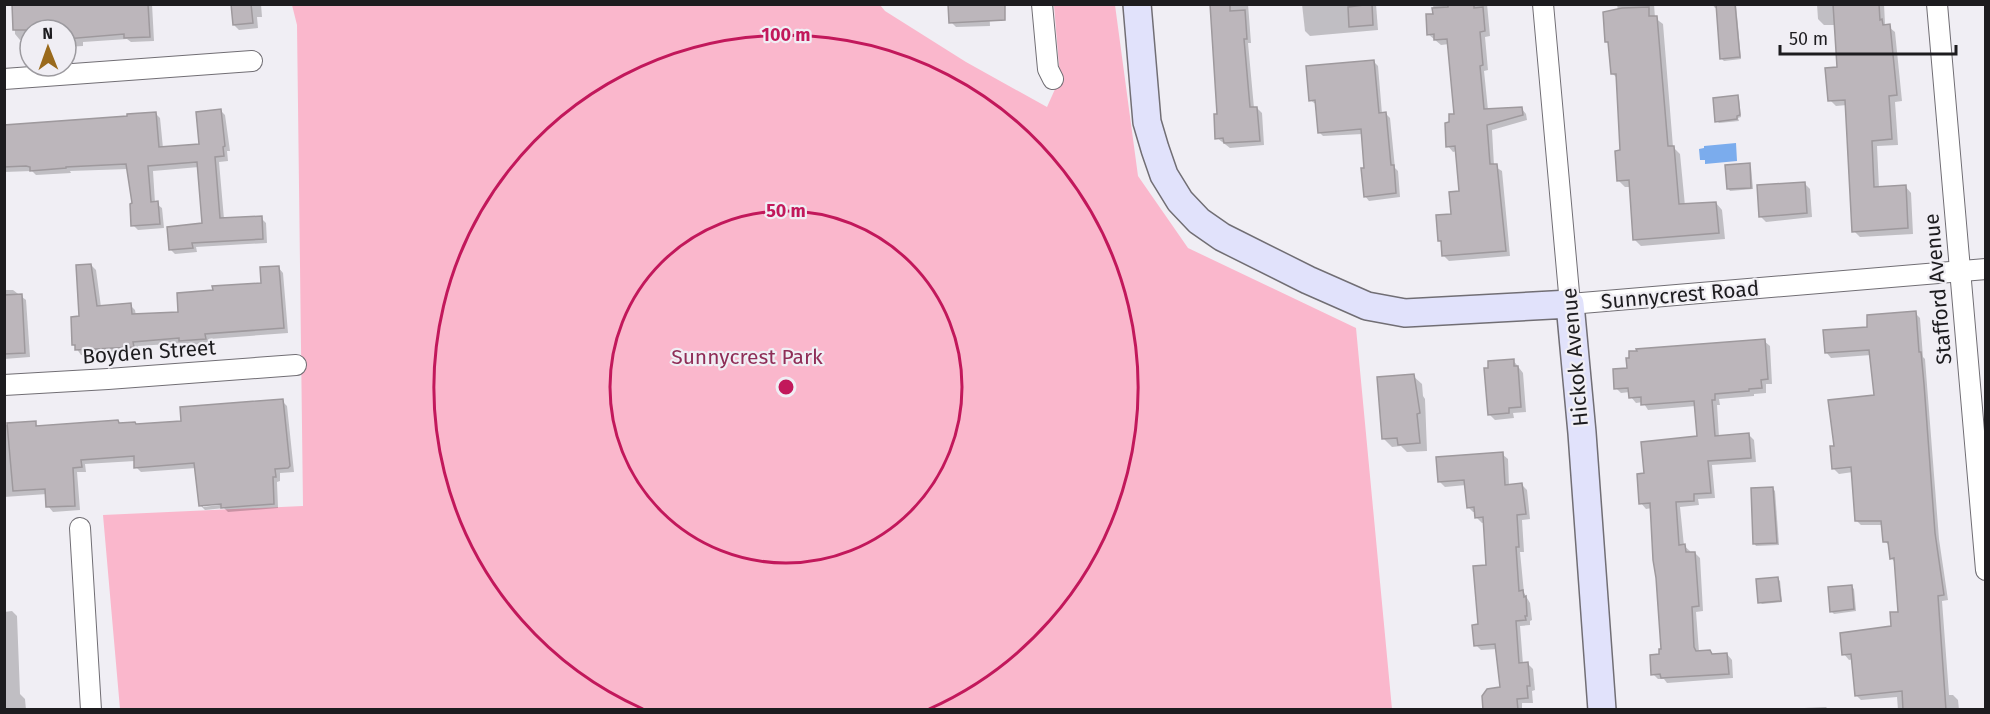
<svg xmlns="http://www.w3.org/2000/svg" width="1990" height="714" font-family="'Fira Sans',sans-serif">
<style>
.green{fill:#fab7cc}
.water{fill:#7baced}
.shadow{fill:#0003;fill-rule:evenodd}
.building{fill:#bcb6bb;stroke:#9e999d;stroke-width:1.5}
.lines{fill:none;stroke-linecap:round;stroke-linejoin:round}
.street-casing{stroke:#716e74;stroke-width:22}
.secondary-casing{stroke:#716e74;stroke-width:30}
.street{stroke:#fff;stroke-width:20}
.secondary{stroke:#e1e2fb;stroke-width:27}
.ring{fill:none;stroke:#c2185b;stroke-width:3}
.labels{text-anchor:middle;stroke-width:4.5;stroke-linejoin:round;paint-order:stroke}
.street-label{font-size:21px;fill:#1d1c1f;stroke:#f0eef4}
.park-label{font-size:21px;fill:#8f2d57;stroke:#f0eef4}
.centre{fill:#c2185b;stroke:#f0eef4;stroke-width:3}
.ring-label{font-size:18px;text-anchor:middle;font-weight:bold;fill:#c2185b;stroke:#f0eef4;stroke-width:4.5;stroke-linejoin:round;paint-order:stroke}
</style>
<rect width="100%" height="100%" fill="#f0eef4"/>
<polygon class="green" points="292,5 880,5 885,11 966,62 1047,107 1060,78 1054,5 1115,5 1138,176 1188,248 1356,328 1392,709 120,709 103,515 303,506 297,25"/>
<polygon class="water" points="1736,143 1737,161 1705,164 1705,160 1700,160 1699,149 1704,148 1704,146"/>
<g class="shadow">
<polygon points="14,4 152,4 154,41 131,42 127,39 83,42 83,46 66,47 66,30 30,30 30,39 20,40 15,34"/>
<polygon points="232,4 261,4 262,17 257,17 258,28 239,30 234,25"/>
<polygon points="989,4 990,26 956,27 951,22"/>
<polygon points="1211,4 1248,4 1251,43 1248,43 1254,108 1257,108 1262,113 1264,145 1230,148 1217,138 1219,115"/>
<polygon points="1302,4 1376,4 1378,30 1310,36 1305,31"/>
<polygon points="1433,4 1487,4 1490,36 1485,37 1488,70 1484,71 1488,110 1521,108 1526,114 1527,120 1492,130 1494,166 1502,171 1510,256 1449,261 1444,256 1443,243 1440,240 1452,215 1461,192 1457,151 1453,152 1448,146 1451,124 1456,115 1449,44 1441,45 1428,34 1434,15"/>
<polygon points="1617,4 1654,4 1655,18 1663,24 1673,147 1680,154 1685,206 1716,203 1722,210 1725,239 1641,246 1634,239 1631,187 1625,187 1619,181 1621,152 1617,78 1613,74 1610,45 1607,42 1618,11"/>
<polygon points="1712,4 1736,4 1741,59 1724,61 1721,58 1717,8 1715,8"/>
<polygon points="1817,4 1884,4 1885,24 1895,32 1902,101 1895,102 1898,145 1877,146 1879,188 1905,186 1911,193 1913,234 1860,237 1854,231 1847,105 1836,106 1830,100 1839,68 1836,25 1824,25 1818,19"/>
<polygon points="1374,62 1378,66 1382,114 1386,114 1390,118 1395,168 1398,171 1400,197 1369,201 1365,196 1366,169 1363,134 1323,136 1319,132 1317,105 1310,100"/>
<polygon points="1737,97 1739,99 1741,117 1738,118 1739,121 1719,123 1717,121"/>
<polygon points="220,110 225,115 230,151 227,151 228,161 219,162 224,219 261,218 266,223 267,243 196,247 197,252 175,254 170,249 203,225 199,167 153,171 155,203 162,208 164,228 138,230 133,225 133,205 128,169 70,171 71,173 36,175 32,171 4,172 4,126 129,118 155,113 160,118 163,148 201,145"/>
<polygon points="1749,165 1751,167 1753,189 1730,191 1728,188"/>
<polygon points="1804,183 1810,189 1812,217 1766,222 1761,217"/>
<polygon points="91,265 96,270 101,307 130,305 135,310 136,316 179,313 214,291 263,284 278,267 283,273 288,333 210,339 210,344 186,345 184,343 138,346 138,352 81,355 74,345"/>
<polygon points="4,290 13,290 26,300 30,357 4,359"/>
<polygon points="1915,313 1920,318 1923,357 1925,359 1939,539 1948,600 1942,601 1949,695 1953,695 1958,700 1959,710 1898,710 1897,697 1861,700 1856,695 1853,659 1849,660 1844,654 1893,627 1900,613 1896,563 1891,558 1890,547 1885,541 1883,525 1861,525 1856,520 1853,472 1839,474 1834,469 1836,447 1876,397 1871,355 1831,358 1826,352 1869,328"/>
<polygon points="1764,341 1770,346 1772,384 1766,384 1766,393 1754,394 1754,396 1719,399 1720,405 1717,405 1719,437 1749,435 1754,440 1756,462 1712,465 1715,498 1698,499 1699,505 1680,507 1684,546 1690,551 1690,553 1695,553 1700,558 1703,611 1696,612 1699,652 1713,655 1727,654 1732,660 1733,678 1667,683 1664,679 1658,679 1653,674 1663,650 1652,508 1646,509 1641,503 1646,474 1699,438 1696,406 1648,410 1643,402 1636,403 1631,397 1630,392 1621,393 1616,388"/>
<polygon points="1513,360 1523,373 1526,412 1513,413 1514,418 1495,420 1490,415 1490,369"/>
<polygon points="1413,376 1422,384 1423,396 1425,399 1427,451 1407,452 1401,446 1392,447 1384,439"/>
<path d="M282,401L287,406L294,472L280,473V481L277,482L278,508L228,512L224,508L205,510L200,505L196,468L141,472L136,467L135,461L85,464L86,472H77L80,510L53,512L48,506L47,494L4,497V425L35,423L39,427L118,421L121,424L137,425L183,422ZM228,501V504L203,507V504Z"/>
<polygon points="1502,454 1508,459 1509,486 1522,485 1527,490 1530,519 1522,520 1524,552 1520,552 1524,593 1530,603 1532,620 1530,621 1530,625 1520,626 1523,664 1528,664 1533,669 1535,690 1532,691 1533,703 1522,703 1522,710 1484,710 1501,689 1497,649 1481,650 1476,645 1488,567 1485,522 1482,523 1477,518 1476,512 1473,512 1468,507 1466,485 1445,487 1439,481"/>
<polygon points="1773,489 1775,491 1779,545 1756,546 1754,543"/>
<polygon points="1778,579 1780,581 1782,602 1762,604 1760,602"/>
<polygon points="1851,586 1854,589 1856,611 1834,614 1832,612"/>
<polygon points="12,611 17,616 20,694 25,699 26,710 4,710 4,612"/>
<polygon points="1826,707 1829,710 1804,710 1804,708"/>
</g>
<g class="building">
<polygon points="12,4 148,4 150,37 124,38 124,34 66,39 66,30 13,30"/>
<polygon points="231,4 251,4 253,23 233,25"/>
<polygon points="948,4 1005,4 1005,20 949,23"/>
<polygon points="1210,4 1230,4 1230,11 1245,10 1247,39 1244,39 1250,107 1257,107 1260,141 1224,143 1223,138 1215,139 1214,114 1217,114"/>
<polygon points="1372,4 1373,25 1349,27 1348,7"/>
<polygon points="1448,4 1474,4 1474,8 1483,7 1485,31 1480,32 1483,65 1480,66 1484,109 1522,107 1523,115 1487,125 1490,164 1497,164 1506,251 1442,256 1441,241 1438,241 1436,215 1451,214 1449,192 1459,191 1455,146 1446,147 1445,123 1449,122 1449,114 1454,114 1447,39 1434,40 1434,34 1427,35 1426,14 1433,14 1432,8 1448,7"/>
<polygon points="1716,4 1735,4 1740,57 1720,59"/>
<polygon points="1833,4 1879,4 1880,20 1882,19 1883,25 1890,24 1897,95 1889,96 1892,139 1872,141 1874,187 1906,185 1908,228 1852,232 1845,100 1828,101 1825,68 1837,67"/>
<polygon points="1649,7 1649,16 1657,16 1668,146 1674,146 1679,204 1716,202 1719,233 1633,240 1629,180 1617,181 1615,151 1620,150 1616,74 1611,74 1608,42 1605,42 1603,12 1622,8"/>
<polygon points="1374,60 1379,113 1386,112 1391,165 1394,165 1396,193 1364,197 1361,168 1364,168 1361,129 1318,133 1315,100 1309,101 1306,66"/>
<polygon points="1738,95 1740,115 1737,116 1737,119 1715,122 1713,98"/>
<polygon points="221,109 225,146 223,147 224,156 215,157 220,218 262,216 263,239 192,243 193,248 169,250 167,227 202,223 197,162 148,166 151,202 158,201 160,224 131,226 130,204 132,203 126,164 66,167 66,168 30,171 30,167 26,166 4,167 4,125 127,116 127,114 156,112 159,147 199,144 196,112"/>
<polygon points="1750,163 1751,188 1727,189 1725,165"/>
<polygon points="1805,182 1807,213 1759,217 1757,185"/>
<polygon points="91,264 97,306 131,303 132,314 178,312 177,293 213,290 212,286 261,283 260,267 279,266 284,328 205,334 206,339 179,341 179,338 133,342 134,347 75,350 75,345 72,345 71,317 79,316 76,265"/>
<polygon points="22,294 25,353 4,354 4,295"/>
<polygon points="1916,311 1919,352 1921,352 1924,384 1935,533 1944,595 1938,596 1946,710 1903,710 1902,691 1855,696 1851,654 1842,655 1840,633 1891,626 1890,612 1898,612 1894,558 1890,559 1888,542 1883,542 1881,521 1855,521 1851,467 1832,469 1830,446 1834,446 1828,400 1874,395 1869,350 1825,353 1823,330 1867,327 1867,315"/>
<polygon points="1765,339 1768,379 1761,380 1762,388 1749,389 1749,391 1715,394 1715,400 1712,400 1715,436 1749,433 1751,458 1708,461 1711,493 1694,494 1694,501 1676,502 1679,545 1685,544 1686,552 1695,552 1699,606 1692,607 1694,647 1696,651 1710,650 1712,654 1727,653 1729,674 1661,678 1660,674 1651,675 1650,655 1659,654 1659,649 1661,649 1656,578 1653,560 1650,503 1639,504 1637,474 1644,473 1641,442 1697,436 1694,401 1641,405 1641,397 1629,398 1628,388 1614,389 1613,369 1627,368 1626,358 1629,358 1629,351 1637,351 1636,349"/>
<polygon points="1514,359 1514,366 1518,366 1521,407 1509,408 1509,413 1488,415 1484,368 1488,368 1488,361"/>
<polygon points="1414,374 1420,413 1417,414 1420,443 1398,445 1397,438 1382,439 1377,377"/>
<polygon points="283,399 290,466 288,468 275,469 276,477 273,477 274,504 221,508 221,504 199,506 194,463 134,468 134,456 81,460 82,467 73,468 75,506 46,507 45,489 13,491 7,423 36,421 36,426 118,420 119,423 135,422 136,424 181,421 180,407"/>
<polygon points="1503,452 1505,485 1522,483 1526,514 1517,515 1519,547 1516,547 1519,591 1523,590 1524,597 1526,596 1527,616 1525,616 1526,620 1516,621 1519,663 1528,662 1530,686 1527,686 1528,698 1517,699 1518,710 1483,710 1482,696 1487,689 1500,687 1495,644 1474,646 1472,625 1478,624 1473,566 1486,565 1483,517 1475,518 1474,507 1467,508 1464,480 1438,482 1436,457"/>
<polygon points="1773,487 1777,543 1753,544 1751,488"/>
<polygon points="1778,577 1781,601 1758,603 1756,579"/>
<polygon points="1852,585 1854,609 1830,612 1828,587"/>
</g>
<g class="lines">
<g class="street-casing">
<g id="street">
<polyline points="1042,4 1048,69 1053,79"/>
<polyline points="1543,4 1570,304 1986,269"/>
<polyline points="1937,4 1986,570"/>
<polyline points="4,79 252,61"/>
<polyline points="4,385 108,379 296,365"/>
<polyline points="80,528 91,710"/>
</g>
</g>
<g class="secondary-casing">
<polyline id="secondary" points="1137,4 1147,122 1155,149 1164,175 1180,201 1199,221 1222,237 1308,280 1367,306 1405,313 1570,304 1582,433 1602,710"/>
</g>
<use href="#street" class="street"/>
<use href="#secondary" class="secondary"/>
</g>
<g class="ring">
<circle cx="786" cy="387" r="176"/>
<path d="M643 709A352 352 0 1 1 929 709"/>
</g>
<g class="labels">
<g class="street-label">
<text transform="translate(1938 289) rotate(-95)" y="7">Stafford Avenue</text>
<text transform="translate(1680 295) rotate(-5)" y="7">Sunnycrest Road</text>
<text transform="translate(149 352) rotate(-4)" y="7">Boyden Street</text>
<text transform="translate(1575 357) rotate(-95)" y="7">Hickok Avenue</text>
</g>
<g class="park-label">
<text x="747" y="364">Sunnycrest Park</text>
</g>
</g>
<circle cx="786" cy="387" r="9" class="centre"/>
<g class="ring-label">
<text x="786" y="41">100 m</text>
<text x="786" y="217">50 m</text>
</g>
<rect width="1990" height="714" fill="none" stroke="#1d1c1f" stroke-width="12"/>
<g transform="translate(48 48) rotate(359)"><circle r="28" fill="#f0eef4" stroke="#9c9a9f" stroke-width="1.5"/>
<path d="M0-4.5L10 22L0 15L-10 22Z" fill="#9a6a1c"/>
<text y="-9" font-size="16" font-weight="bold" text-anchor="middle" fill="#1d1c1f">N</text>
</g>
<path d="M1780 45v9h176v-9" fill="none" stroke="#1d1c1f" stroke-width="3"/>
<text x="1789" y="45" font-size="18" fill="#1d1c1f" stroke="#f0eef4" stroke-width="4.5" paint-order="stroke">50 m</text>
</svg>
